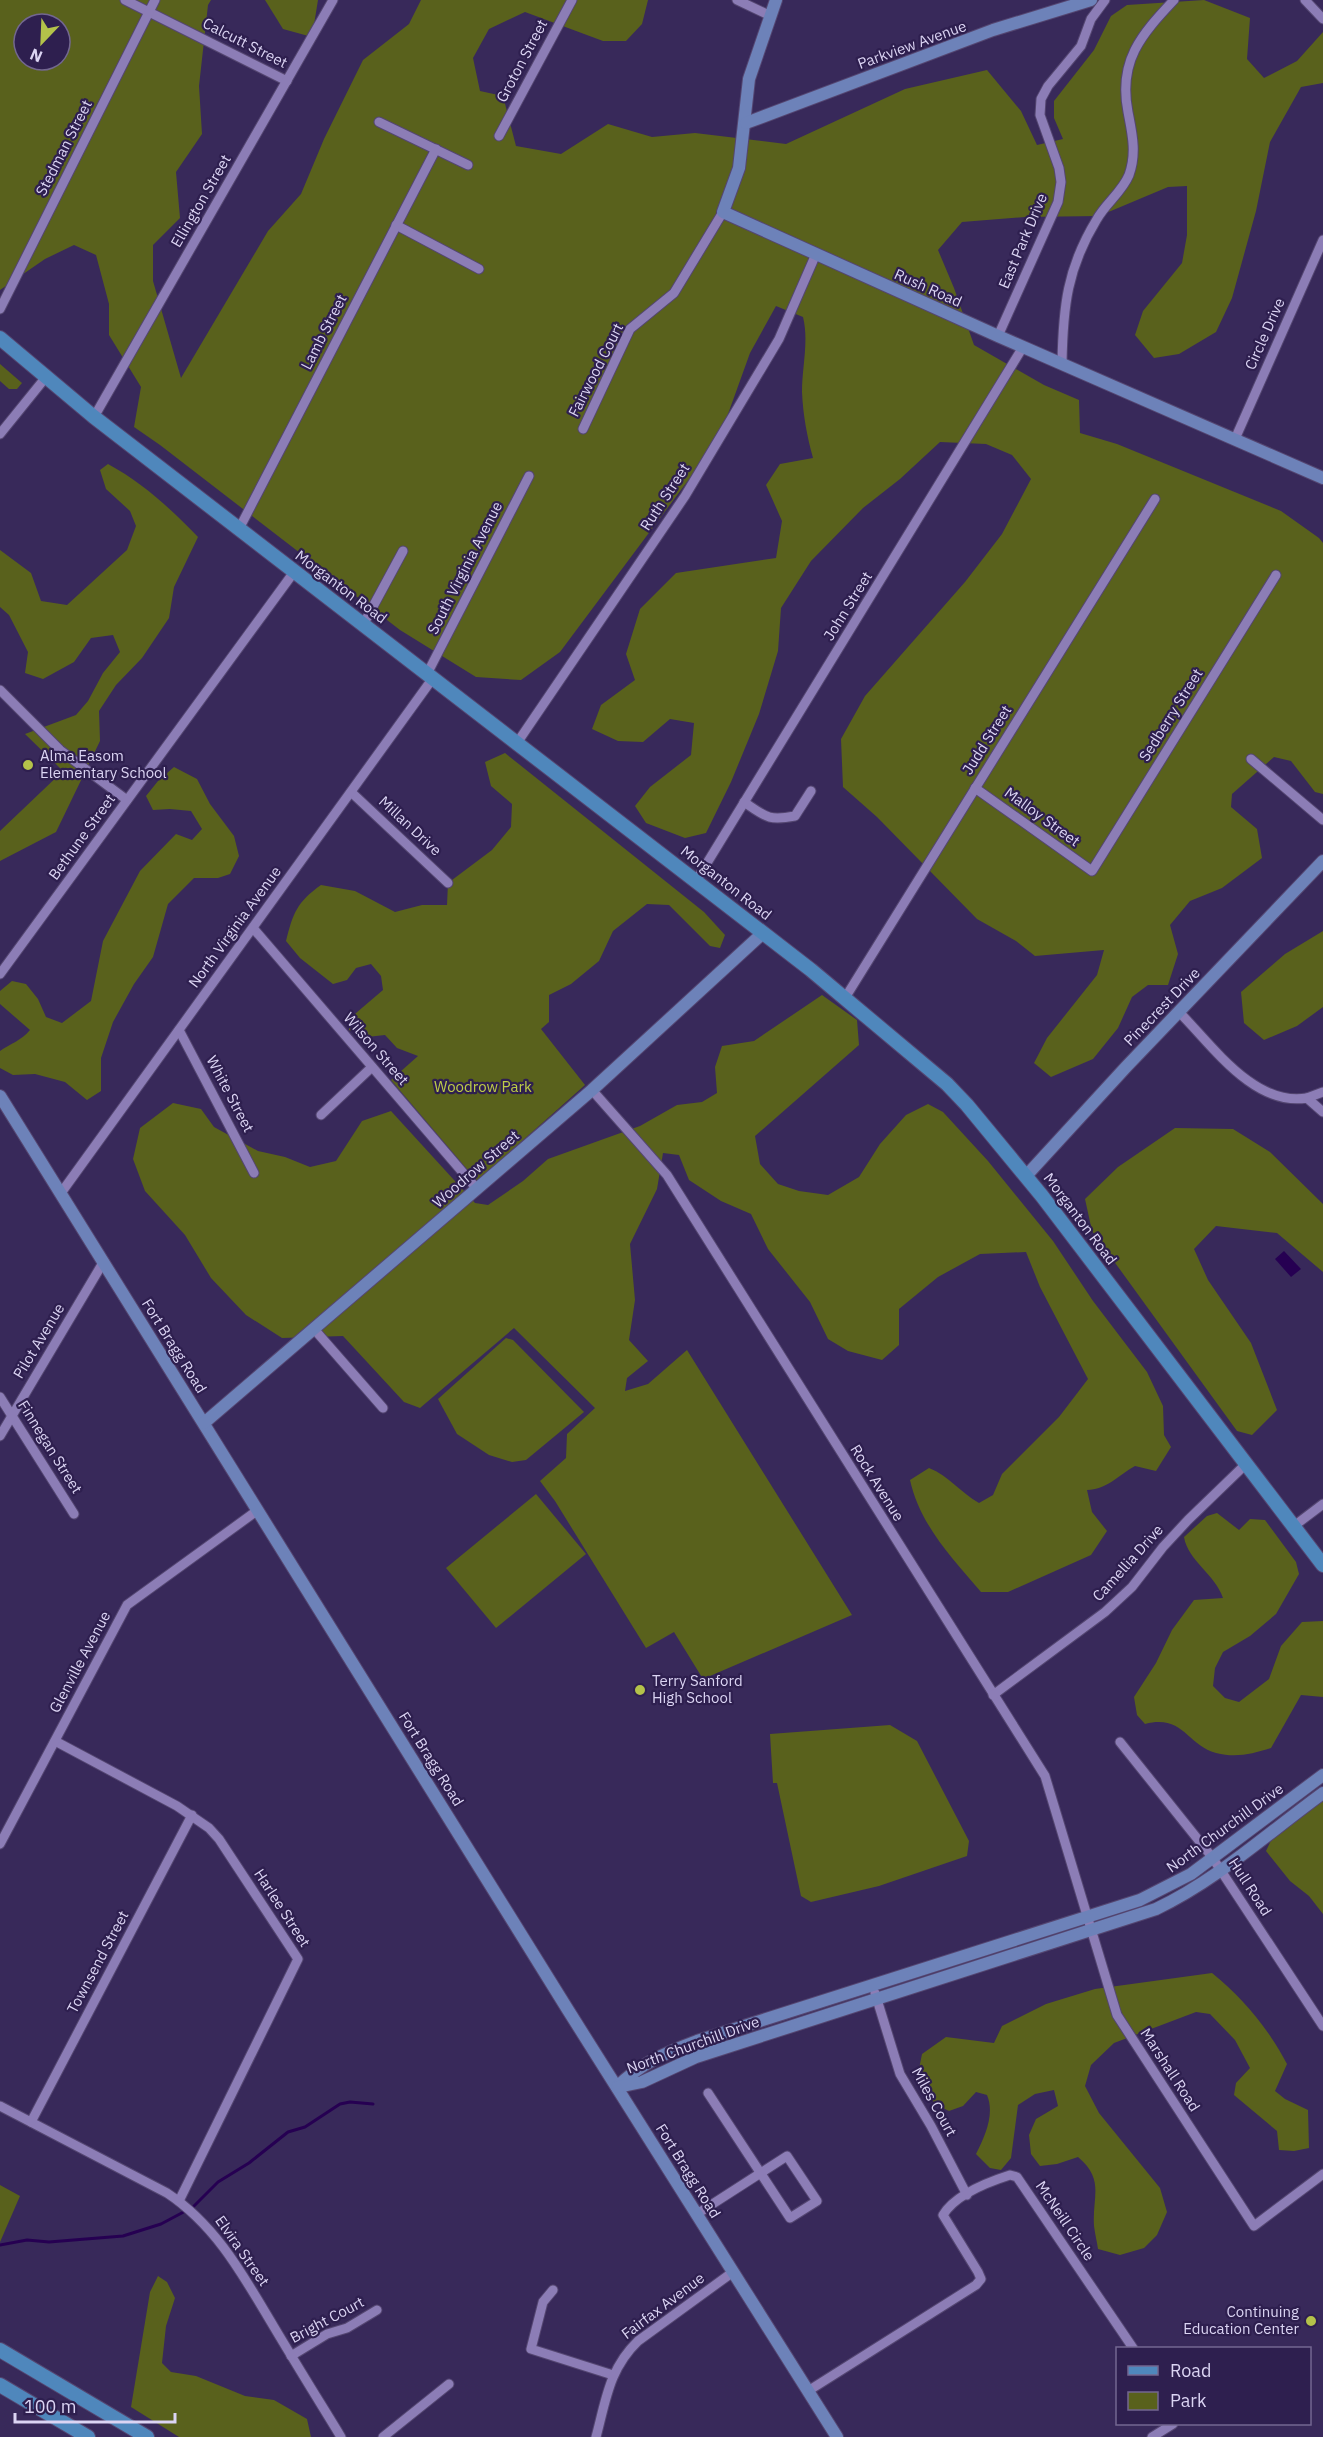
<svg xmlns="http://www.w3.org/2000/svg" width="1323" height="2437" font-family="'IBM Plex Sans',sans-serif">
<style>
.green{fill:#59611c;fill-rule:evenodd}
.water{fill:#260052}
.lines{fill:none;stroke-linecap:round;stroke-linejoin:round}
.stream{stroke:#260052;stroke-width:3}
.street-casing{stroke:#544671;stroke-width:11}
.secondary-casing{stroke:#544671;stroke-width:14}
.primary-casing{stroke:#544671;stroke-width:16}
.street{stroke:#8c7db6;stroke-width:9}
.secondary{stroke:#6d82b9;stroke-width:12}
.primary{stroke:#4f87bc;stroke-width:14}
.poi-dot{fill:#b4c24a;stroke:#2e1f4f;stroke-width:2}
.labels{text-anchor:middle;stroke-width:4.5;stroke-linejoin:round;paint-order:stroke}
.street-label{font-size:15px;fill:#dbd4f3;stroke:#2e1f4f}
.poi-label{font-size:15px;fill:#dbd4f3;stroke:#2e1f4f;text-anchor:start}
.park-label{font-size:15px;fill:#becd47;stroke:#2e1f4f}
</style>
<rect width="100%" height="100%" fill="#38295a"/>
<g class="green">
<path d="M0,0H211L208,5L199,86L202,134L176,172L180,218L153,245V281L181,378L268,231L301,194L324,139L363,60L409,24L421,0H648L642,24L626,41H603L525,12L489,29L473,58L480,91L503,96L516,146L561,154L608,124L652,137L695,133L786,144L905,89L987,70L1021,111L1037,145L1063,139L1054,118V101L1094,50L1111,16L1127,5L1204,0L1250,18L1247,59L1264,78L1297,61L1323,32V83L1301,87L1270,142L1256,211L1232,298L1216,332L1179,354L1154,358L1135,335L1143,311L1182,263L1187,235V186L1168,187L1099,216L1025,217L962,222L938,250L954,288L974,345L1044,385L1079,400L1080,433L1117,444L1281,511L1319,538L1323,543V794L1315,792L1291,761L1274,757L1232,794L1231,807L1257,829L1262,858L1222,888L1190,901L1170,925L1178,954L1168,985H1148L1132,997L1118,1028L1093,1059L1051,1077L1034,1063L1047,1038L1097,975L1104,950L1035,956L1016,941L977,919L877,817L843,787L841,739L865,696L965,582L1002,534L1031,479L1012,455L986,444L940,442L900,479L863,508L811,561L781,608L778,651L759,714L731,782L706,833L685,838L646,823L635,806L650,787L691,755L694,723L670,719L643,742L618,741L592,729L601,705L635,680L626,654L640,609L676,573L776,558L782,521L766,485L780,464L813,458C807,436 803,415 802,392C802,367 809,341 803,317L776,306L750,353L719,439L560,652L521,680L476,677L400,630L160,445L134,427L141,387L109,335V304L96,255L74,245L45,259L0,290ZM24,24H60V60H24Z"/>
<polygon points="265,0 318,0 312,37 283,29"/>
<polygon points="0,364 22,383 17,389 9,389 0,381"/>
<path d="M108,464C143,483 171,509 198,537L174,587L169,618L142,658L116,685L99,711L100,741L56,832L0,861V831L63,771L25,734L76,715L88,701L103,673L120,652L113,635L91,638L74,662L43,679L25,673L28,652L9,615L0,607V550L31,573L41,601L67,605L127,550L136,526L130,511L106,489L100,470Z"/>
<path d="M505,753L704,912L725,935L720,948L710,946L669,905L647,904L613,931L599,961L571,984L549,995V1022L541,1029L585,1085L477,1181L391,1080L418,1056L397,1048L385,1035L367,1037L349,1030V1019L383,990L381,976L371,964L356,968L347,980L333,984L300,958L286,941C293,913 297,902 321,885L355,891L395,912L422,905H447L448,883L492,850L511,827L512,804L491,786L485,762Z"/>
<path d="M174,767L197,779L210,804L234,836L239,856L230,874L218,878H194L168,904L153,957L134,984L113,1022L101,1058V1091L87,1100L65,1082L35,1074L13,1075L0,1068V1051C11,1043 21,1041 30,1030L0,1004V991L12,981L26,984L38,999L46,1017L62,1023L91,1001L103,941L140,871L176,834L192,840L202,829L191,811L170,809L153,810L146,796L158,781Z"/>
<polygon points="1323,931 1323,1007 1297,1026 1264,1040 1244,1023 1241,992 1285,954"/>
<path d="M822,995L857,1020L859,1045L755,1136L760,1164L778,1184L799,1191L828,1195L859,1177L880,1144L906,1115L928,1104L943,1112L988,1161L1053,1241L1093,1301L1147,1372L1163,1406L1164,1435L1171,1447L1156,1471L1135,1466C1119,1475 1106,1490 1087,1490L1092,1512L1107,1531L1091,1555L1008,1592H981C952,1558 920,1525 910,1480L929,1468C949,1476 960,1492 979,1503L993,1495L1002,1474L1059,1417L1088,1379L1040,1287L1026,1252L980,1254L938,1277L899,1309V1345L882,1360L848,1351L828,1339L810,1302L768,1249L751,1214L721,1201L689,1180L679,1155L663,1153L657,1189L630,1244L635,1300L629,1340L648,1361L627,1378L625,1391L648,1384L687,1350L852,1615L703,1679L674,1632L646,1648L555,1501L540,1481L566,1458L567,1434L595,1408L514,1328L420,1408L404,1402L343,1336L282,1338L246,1315L211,1278L185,1235L145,1191L133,1159L140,1128L173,1103L201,1109L214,1127L258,1151L285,1157L310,1167L336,1161L362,1121L391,1111L475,1203L488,1205L523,1181L548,1159L640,1126L677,1105L702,1102L717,1093L715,1067L722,1046L754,1041Z"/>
<polygon points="1175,1128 1233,1129 1270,1152 1323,1204 1323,1272 1277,1233 1216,1226 1194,1249 1208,1280 1251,1343 1277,1410 1252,1435 1237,1431 1092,1231 1085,1199 1118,1167"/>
<polygon points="506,1338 513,1340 584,1412 526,1460 512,1462 489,1455 457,1434 438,1399"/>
<polygon points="536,1494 586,1554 496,1628 446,1568"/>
<path d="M1217,1513L1239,1530L1250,1519L1265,1520L1296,1562L1299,1574L1276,1614L1250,1636L1223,1652L1215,1668L1213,1686L1225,1698L1239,1702L1269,1679L1281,1646L1302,1622L1323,1621V1697L1301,1695L1271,1748C1252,1754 1236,1758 1216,1753C1187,1745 1183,1714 1145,1724L1137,1715L1134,1697L1156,1663L1172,1630L1194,1600L1223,1598C1215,1574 1188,1561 1184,1537L1207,1516Z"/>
<polygon points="890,1725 917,1741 969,1841 967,1856 879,1886 811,1902 801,1896 777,1783 773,1783 770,1734"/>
<polygon points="1323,1795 1323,1914 1309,1896 1290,1881 1266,1851 1274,1834"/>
<path d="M1212,1973C1243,1998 1268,2028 1287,2064L1275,2091L1285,2099L1308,2110L1309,2148L1294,2151L1279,2150L1277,2131L1234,2095L1236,2083L1250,2068L1235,2040L1210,2014L1196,2012L1114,2043L1091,2065L1085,2086L1099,2113L1160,2188L1167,2212L1157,2235L1144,2248L1120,2255L1098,2249C1097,2242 1095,2234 1094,2226C1092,2196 1105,2180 1078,2157L1057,2164L1040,2166L1031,2154L1029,2135L1036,2119L1058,2106L1054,2090L1035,2094L1018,2105L1011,2158L1001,2170L990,2168L976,2154C985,2136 995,2114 987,2095L976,2092L963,2106L949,2111L935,2104L917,2079L922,2054L946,2037L994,2043L1002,2026L1046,2004L1095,1989Z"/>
<polygon points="0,2185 20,2196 0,2242"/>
<polygon points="158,2276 167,2282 175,2298 166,2326 162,2363 171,2372 196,2376 245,2396 274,2400 307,2419 311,2437 179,2437 131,2407 150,2292"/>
</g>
<polygon class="water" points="1284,1251 1301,1269 1291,1277 1275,1259"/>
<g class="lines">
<polyline class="stream" points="0,2245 27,2240 49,2242 123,2236 161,2224 193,2207 218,2182 249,2163 288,2132 305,2127 340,2104 350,2102 373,2104"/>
<g class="street-casing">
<g id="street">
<polyline points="125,0 287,81"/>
<polyline points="737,0 771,16"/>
<polyline points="1305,0 1323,19"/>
<polyline points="379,122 468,165"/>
<polyline points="499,136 572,0"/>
<polyline points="396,225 479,269"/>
<polyline points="0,309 155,0"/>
<polyline points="998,336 1058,202 1061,182 1059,168 1040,115 1041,99 1048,86 1081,46 1091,19 1105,0"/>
<path d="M1062,363C1063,307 1067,268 1097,219C1106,203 1122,192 1129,175C1137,153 1132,133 1128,112C1118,61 1141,35 1174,0"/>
<polyline points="94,417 333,0"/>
<polyline points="583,429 630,329 674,293 723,212"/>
<polyline points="0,434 46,377"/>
<polyline points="1235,439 1323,240"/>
<polyline points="239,529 436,149"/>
<polyline points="363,625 403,551"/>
<polyline points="427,674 529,476"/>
<polyline points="0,690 60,750 127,800"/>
<polyline points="517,743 685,496 779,339 816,254"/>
<polyline points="1251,759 1323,820"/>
<polyline points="975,788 1092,871 1276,575"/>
<polyline points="351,792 448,883"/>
<path d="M744,802C766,817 768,821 795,816L811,791"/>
<polyline points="696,881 1023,347"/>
<polyline points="253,928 477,1189"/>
<polyline points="0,974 294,572"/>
<polyline points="845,998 1155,499"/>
<path d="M1179,1012C1212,1045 1254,1107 1307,1098L1323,1112"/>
<polyline points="179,1030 254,1173"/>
<polyline points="592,1090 667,1175 1045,1776 1117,2015 1254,2226 1323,2174"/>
<polyline points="1307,1098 1323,1092"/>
<polyline points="321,1115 372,1067"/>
<polyline points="61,1193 433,678"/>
<polyline points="314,1329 383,1408"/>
<polyline points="0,1397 74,1514"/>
<polyline points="0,1436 104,1261"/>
<polyline points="1294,1526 1323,1504"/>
<polyline points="993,1695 1105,1612 1132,1587 1163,1547 1188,1520 1247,1463"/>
<polyline points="55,1741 177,1806 209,1828 219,1839 298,1959 179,2201"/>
<polyline points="1120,1742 1212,1857 1323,2026"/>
<polyline points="0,1844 127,1605 258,1510"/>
<polyline points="875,1993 900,2074 931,2126 967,2195"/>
<path d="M0,2106L167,2193C217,2226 244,2277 274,2327C296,2364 319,2401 341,2437"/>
<polyline points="31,2122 192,1815"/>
<polyline points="697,2214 787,2156 817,2201 790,2218 708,2093"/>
<polyline points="553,2290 543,2302 531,2349 613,2375"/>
<polyline points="291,2356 327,2334 347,2328 377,2310"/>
<path d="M808,2391L976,2285L981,2279L978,2272L943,2215C955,2195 988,2182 1010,2175L1017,2177L1133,2348"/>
<polyline points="383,2437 449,2384"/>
<path d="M596,2437C606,2400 609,2369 638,2341L733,2272"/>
<polyline points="1152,2437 1173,2424"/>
</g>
</g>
<g class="secondary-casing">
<g id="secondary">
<polyline points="776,0 749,79 739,168 723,212 998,336 1323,478"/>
<polyline points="746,123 993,30 1091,0"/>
<polyline points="0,1096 568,2010 837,2437"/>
<polyline points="1026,1176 1126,1067 1323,861"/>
<polyline points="204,1423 592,1090 763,933"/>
<path d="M617,2087C641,2063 665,2053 697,2041L1140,1900L1191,1874L1323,1775"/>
<path d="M618,2087L642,2082L696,2057L1156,1909C1217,1880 1268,1833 1323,1793"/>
</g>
</g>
<g class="primary-casing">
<g id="primary">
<polyline points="0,338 94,417 811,970 947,1084 967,1105 1042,1196 1323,1565"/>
<polyline points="0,2350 147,2437"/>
<polyline points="0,2385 88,2437"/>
</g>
</g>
<use href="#street" class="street"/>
<use href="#secondary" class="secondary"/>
<use href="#primary" class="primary"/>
</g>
<g class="poi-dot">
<circle cx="28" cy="765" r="6"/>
<circle cx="640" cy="1690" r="6"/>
<circle cx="1311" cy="2321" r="6"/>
</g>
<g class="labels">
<g class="street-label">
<text transform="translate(245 43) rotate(27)" y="5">Calcutt Street</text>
<text transform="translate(912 45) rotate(-20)" y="5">Parkview Avenue</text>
<text transform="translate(522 61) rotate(-62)" y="5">Groton Street</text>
<text transform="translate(64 148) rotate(-63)" y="5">Stedman Street</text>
<text transform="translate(201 201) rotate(-60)" y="5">Ellington Street</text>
<text transform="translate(1023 241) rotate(-67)" y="5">East Park Drive</text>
<text transform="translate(928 288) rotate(24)" y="5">Rush Road</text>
<text transform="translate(324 332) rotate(-63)" y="5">Lamb Street</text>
<text transform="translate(1265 334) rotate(-66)" y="5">Circle Drive</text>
<text transform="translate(596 370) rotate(-63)" y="5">Fairwood Court</text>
<text transform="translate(665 497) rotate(-57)" y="5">Ruth Street</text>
<text transform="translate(465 568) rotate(-63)" y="5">South Virginia Avenue</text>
<text transform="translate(341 587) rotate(37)" y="5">Morganton Road</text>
<text transform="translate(848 606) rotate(-58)" y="5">John Street</text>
<text transform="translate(1171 715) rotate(-58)" y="5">Sedberry Street</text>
<text transform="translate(987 740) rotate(-58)" y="5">Judd Street</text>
<text transform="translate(1042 817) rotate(36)" y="5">Malloy Street</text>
<text transform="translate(410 826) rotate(43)" y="5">Millan Drive</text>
<text transform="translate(82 837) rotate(-54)" y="5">Bethune Street</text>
<text transform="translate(726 883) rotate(38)" y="5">Morganton Road</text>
<text transform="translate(235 927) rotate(-54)" y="5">North Virginia Avenue</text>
<text transform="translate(1162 1007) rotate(-46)" y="5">Pinecrest Drive</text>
<text transform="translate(376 1049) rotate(49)" y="5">Wilson Street</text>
<text transform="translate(230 1094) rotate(62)" y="5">White Street</text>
<text transform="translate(476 1169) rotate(-41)" y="5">Woodrow Street</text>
<text transform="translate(1080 1219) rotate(53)" y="5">Morganton Road</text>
<text transform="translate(39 1341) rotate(-59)" y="5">Pilot Avenue</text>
<text transform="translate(174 1346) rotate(58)" y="5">Fort Bragg Road</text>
<text transform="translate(50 1447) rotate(58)" y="5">Finnegan Street</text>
<text transform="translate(877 1483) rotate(58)" y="5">Rock Avenue</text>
<text transform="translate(1128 1563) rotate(-48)" y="5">Camellia Drive</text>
<text transform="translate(80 1662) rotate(-62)" y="5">Glenville Avenue</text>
<text transform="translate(431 1759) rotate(58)" y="5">Fort Bragg Road</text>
<text transform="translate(1225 1828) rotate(-36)" y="5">North Churchill Drive</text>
<text transform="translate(1250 1887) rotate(57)" y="5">Hull Road</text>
<text transform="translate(282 1908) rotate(57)" y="5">Harlee Street</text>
<text transform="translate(98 1962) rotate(-62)" y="5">Townsend Street</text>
<text transform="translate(693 2045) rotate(-20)" y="5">North Churchill Drive</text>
<text transform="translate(1170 2070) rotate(57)" y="5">Marshall Road</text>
<text transform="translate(934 2102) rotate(61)" y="5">Miles Court</text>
<text transform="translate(688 2171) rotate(58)" y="5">Fort Bragg Road</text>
<text transform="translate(1065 2221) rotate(56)" y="5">McNeill Circle</text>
<text transform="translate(242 2251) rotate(55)" y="5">Elvira Street</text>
<text transform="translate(663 2306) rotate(-37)" y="5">Fairfax Avenue</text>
<text transform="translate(327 2320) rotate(-28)" y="5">Bright Court</text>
</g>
<g class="poi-label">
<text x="40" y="761">Alma Easom<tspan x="40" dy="17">Elementary School</tspan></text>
<text x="652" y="1686">Terry Sanford<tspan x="652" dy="17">High School</tspan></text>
<text x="1299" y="2317" text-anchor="end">Continuing<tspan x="1299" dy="17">Education Center</tspan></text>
</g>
<g class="park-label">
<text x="483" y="1092">Woodrow Park</text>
</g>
</g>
<rect x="1116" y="2347" width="195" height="78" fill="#2e1f4f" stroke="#736791" stroke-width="1.5"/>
<rect x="1128" y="2366" width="30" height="9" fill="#4f87bc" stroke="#736791" stroke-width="1.5"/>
<text x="1170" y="2377" font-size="18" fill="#dbd4f3">Road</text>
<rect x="1128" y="2392" width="30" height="18" fill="#59611c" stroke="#736791" stroke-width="1.5"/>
<text x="1170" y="2407" font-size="18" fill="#dbd4f3">Park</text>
<g transform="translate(42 42) rotate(203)"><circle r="28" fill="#2e1f4f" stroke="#736791" stroke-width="1.5"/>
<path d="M0-4.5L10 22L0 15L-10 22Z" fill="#b4c24a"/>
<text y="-9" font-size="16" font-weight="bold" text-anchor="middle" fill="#dbd4f3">N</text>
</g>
<path d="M15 2413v9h160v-9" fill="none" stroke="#dbd4f3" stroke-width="3"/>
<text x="24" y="2413" font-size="18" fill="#dbd4f3" stroke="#2e1f4f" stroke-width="4.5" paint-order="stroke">100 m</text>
</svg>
